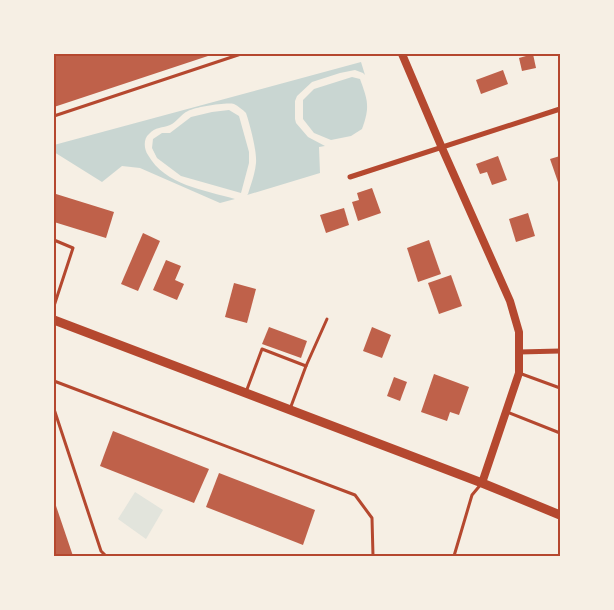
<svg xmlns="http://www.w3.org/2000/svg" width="614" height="610" font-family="Mulish,sans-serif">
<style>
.green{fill:#e2e4dc}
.water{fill:#c9d6d2}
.building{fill:#bf614a}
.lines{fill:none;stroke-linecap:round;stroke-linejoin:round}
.service{stroke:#b5482f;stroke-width:3}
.minor{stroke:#b5482f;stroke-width:5}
.tertiary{stroke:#b5482f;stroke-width:8}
.secondary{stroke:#b5482f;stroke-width:9}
.neatline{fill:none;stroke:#b5482f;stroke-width:2}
</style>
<rect width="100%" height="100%" fill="#f6efe4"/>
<polygon class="green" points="135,492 163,510 146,539 118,519"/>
<g class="water">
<path d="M361,62L365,75L363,73L355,70L340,73L312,82L297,96L295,101V119L296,123L308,137L325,146L319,147L320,173L247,195L248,194C251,184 255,174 256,163C257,151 250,125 246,113C243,110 238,106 234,104C226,102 196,107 188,111C181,114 177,122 170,125C163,128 155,127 149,134C143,139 144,149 148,155C165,185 204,190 235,199L220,203L140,168L122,166L102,182L54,152V145Z"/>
<path d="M352,77L360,79C368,101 370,107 362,129L351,136L331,140L314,133L303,119V100L314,89Z"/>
<polygon points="229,110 239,116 249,152 249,163 241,193 181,176 157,158 152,148 153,139 162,133 170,133 191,117 212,112"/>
</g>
<g class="building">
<polygon points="54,54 214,54 54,107"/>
<polygon points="533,54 536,68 522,71 519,58"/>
<polygon points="503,70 508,84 481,94 476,80"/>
<polygon points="498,156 507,180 492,185 487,172 480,174 476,164"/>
<polygon points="560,156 560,181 558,182 550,159"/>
<polygon points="372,188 381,213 358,221 352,202 359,200 357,193"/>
<polygon points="56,194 114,212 106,238 54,222 54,203"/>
<polygon points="344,208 349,225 326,233 320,215"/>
<polygon points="528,213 535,236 516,242 509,219"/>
<polygon points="143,233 160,241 138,291 121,284"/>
<polygon points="429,240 441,274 418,282 407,248"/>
<polygon points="166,260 181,266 175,280 184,284 177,300 153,290"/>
<polygon points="451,275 462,306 439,314 428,283"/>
<polygon points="234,283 256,289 247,323 225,317"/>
<polygon points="269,327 307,341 301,358 262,344"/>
<polygon points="372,327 391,335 382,358 363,351"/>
<polygon points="434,374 469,387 459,415 450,412 447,421 421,412"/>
<polygon points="394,377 407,382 400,401 387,396"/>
<polygon points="113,431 209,469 194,503 100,466"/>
<polygon points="219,473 315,510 303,545 206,507"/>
<polygon points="54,500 73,556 54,556"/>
</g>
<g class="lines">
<g class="service">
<polyline points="54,116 241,54"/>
<polyline points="54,240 73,248 54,306"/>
<polyline points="519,373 560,388"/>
<polyline points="54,381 355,495 372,518 373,556"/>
<polyline points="246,392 262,349 306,366"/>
<polyline points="54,409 101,551 106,556"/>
<polyline points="290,409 306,366 327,319"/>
<polyline points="507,412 560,433"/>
<polyline points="454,556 472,495 482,483"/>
</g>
<g class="minor">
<polyline points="350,177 560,109"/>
<polyline points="519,352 560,351"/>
</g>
<polyline class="tertiary" points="402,54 442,148 510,301 519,332 519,373 482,483"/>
<polyline class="secondary" points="54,320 482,483 560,515"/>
</g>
<rect width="614" height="610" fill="none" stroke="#f6efe4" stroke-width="110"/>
<rect x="55" y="55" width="504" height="500" class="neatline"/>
</svg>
